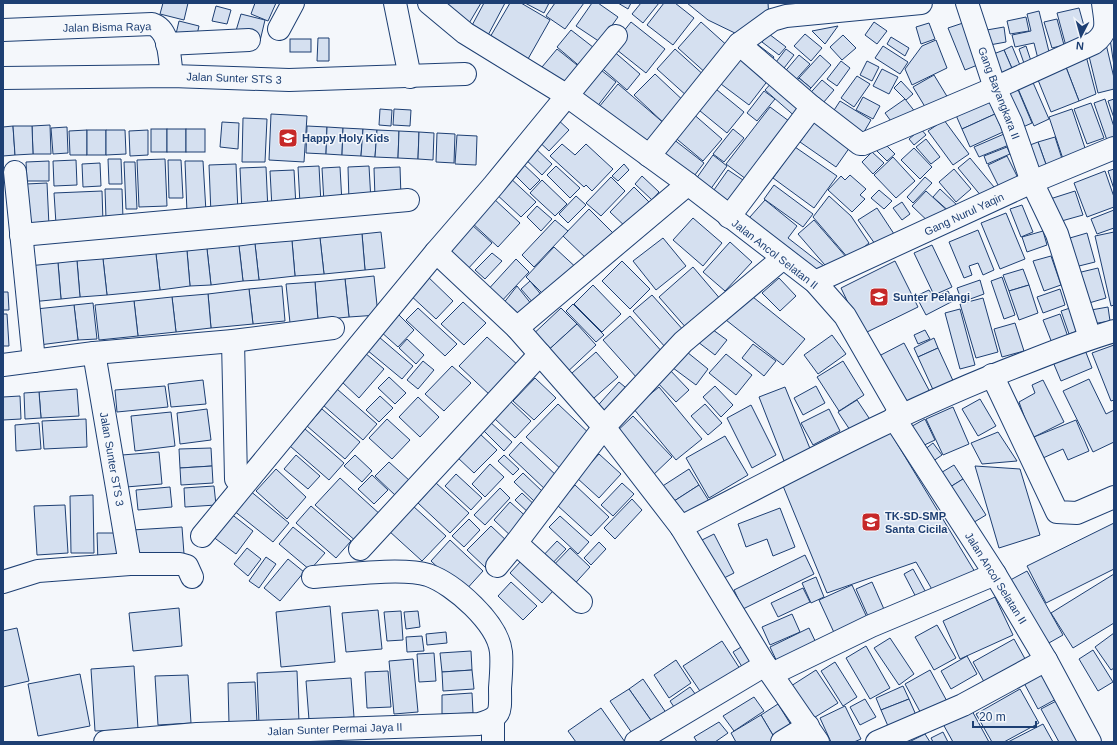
<svg xmlns="http://www.w3.org/2000/svg" width="1117" height="745" font-family="Helvetica,sans-serif">
<style>
.building{fill:#d5e0f0;stroke:#1d3f73}
.lines{fill:none;stroke-linecap:round;stroke-linejoin:round}
.minor-casing{stroke:#1d3f73;stroke-width:24}
.minor{stroke:#f4f7fb;stroke-width:22}
.labels{text-anchor:middle;stroke-width:3;stroke-linejoin:round;paint-order:stroke}
.street-label{font-size:11px;fill:#1d3f73;stroke:#f4f7fb}
.poi-label{font-size:11px;font-weight:bold;fill:#1d3f73;stroke:#f4f7fb;text-anchor:start}
</style>
<rect width="100%" height="100%" fill="#f4f7fb"/>
<g class="building">
<polygon points="163,3 188,3 184,20 160,14"/>
<polygon points="255,3 276,3 268,21 251,14"/>
<polygon points="445,3 481,3 468,25"/>
<polygon points="484,3 505,3 486,39 469,31"/>
<polygon points="510,3 521,3 550,20 524,66 486,44"/>
<polygon points="525,3 549,3 544,13"/>
<polygon points="555,3 584,3 565,29 546,16"/>
<polygon points="592,3 598,3 618,17 600,42 576,26"/>
<polygon points="618,3 631,3 628,9"/>
<polygon points="641,3 659,3 643,23 632,14"/>
<polygon points="664,3 675,3 694,18 673,45 647,25"/>
<polygon points="687,3 768,3 769,18 739,35 708,20"/>
<polygon points="216,6 231,10 227,24 212,21"/>
<polygon points="1079,8 1089,44 1067,50 1057,13"/>
<polygon points="1039,11 1051,60 1039,63 1034,43 1015,47 1012,35 1031,31 1027,14"/>
<polygon points="241,14 265,20 260,41 235,34"/>
<polygon points="1026,17 1029,31 1010,34 1007,21"/>
<polygon points="1057,19 1064,45 1052,48 1044,22"/>
<polygon points="179,21 199,26 196,39 176,34"/>
<polygon points="969,21 985,62 965,70 948,28"/>
<polygon points="631,22 665,49 646,73 612,46"/>
<polygon points="701,22 731,49 708,75 678,48"/>
<polygon points="874,22 887,31 877,44 865,35"/>
<polygon points="929,23 935,39 921,44 916,27"/>
<polygon points="838,26 825,44 812,31"/>
<polygon points="1004,27 1006,42 984,46 981,31"/>
<polygon points="571,30 598,51 583,69 557,47"/>
<polygon points="769,34 786,47 779,55 762,42"/>
<polygon points="805,34 822,48 811,61 794,46"/>
<polygon points="843,35 856,48 842,60 830,47"/>
<polygon points="891,37 909,48 905,56 887,44"/>
<polygon points="318,38 329,38 329,61 317,61"/>
<rect x="290" y="39" width="21" height="13"/>
<polygon points="1110,39 1114,39 1114,66"/>
<polygon points="936,40 947,68 912,85 905,69 922,46"/>
<polygon points="757,44 774,57 768,65 751,52"/>
<polygon points="1106,44 1114,78 1114,89 1098,93 1087,48"/>
<polygon points="883,46 908,62 900,74 875,58"/>
<polygon points="1012,46 1022,70 1014,73 1004,50"/>
<polygon points="1026,46 1033,67 1026,69 1019,49"/>
<polygon points="557,49 582,69 564,91 537,73"/>
<polygon points="611,49 640,74 627,90 597,64"/>
<polygon points="675,49 706,77 688,97 657,69"/>
<polygon points="786,49 794,55 778,76 770,70"/>
<polygon points="1004,50 1014,73 998,80 988,56"/>
<polygon points="1085,52 1096,94 1079,101 1064,62"/>
<polygon points="737,55 769,79 749,105 717,81"/>
<polygon points="799,55 810,64 792,84 782,75"/>
<polygon points="820,55 831,65 811,88 799,78"/>
<polygon points="841,61 850,68 837,86 827,79"/>
<polygon points="867,61 879,67 872,81 860,75"/>
<polygon points="1064,62 1079,101 1051,112 1036,75"/>
<polygon points="596,66 616,82 593,112 573,97"/>
<polygon points="882,69 898,77 889,94 873,86"/>
<polygon points="655,74 688,105 668,127 634,95"/>
<polygon points="934,75 951,103 930,115 913,87"/>
<polygon points="857,76 870,84 854,107 841,98"/>
<polygon points="799,78 811,88 802,98 790,88"/>
<polygon points="1031,78 1049,119 1034,126 1016,84"/>
<polygon points="774,80 806,110 798,119 765,90"/>
<polygon points="822,80 834,90 818,109 805,99"/>
<polygon points="901,81 913,94 906,100 894,88"/>
<polygon points="618,84 666,125 643,151 594,113"/>
<polygon points="711,85 744,112 727,133 694,106"/>
<polygon points="1016,85 1032,123 1016,130 999,92"/>
<polygon points="764,91 775,99 757,121 747,113"/>
<polygon points="863,97 880,106 873,119 856,110"/>
<polygon points="988,98 995,114 962,129 955,113"/>
<polygon points="905,99 916,113 896,128 885,113"/>
<polygon points="1105,99 1114,127 1114,144 1109,146 1094,103"/>
<polygon points="1114,99 1114,118 1108,101"/>
<polygon points="840,101 871,120 861,137 829,118"/>
<polygon points="1091,103 1104,138 1087,144 1074,109"/>
<polygon points="770,107 793,124 750,182 726,164"/>
<polygon points="380,109 392,110 391,126 379,125"/>
<polygon points="394,109 411,110 410,126 393,125"/>
<polygon points="1072,109 1088,157 1065,165 1049,117"/>
<polygon points="691,112 722,139 703,161 672,135"/>
<polygon points="271,114 307,116 304,162 269,160"/>
<polygon points="995,114 1003,132 970,147 962,129"/>
<polygon points="555,117 569,130 549,151 535,138"/>
<polygon points="243,118 267,119 265,162 242,162"/>
<polygon points="944,120 969,154 953,165 928,131"/>
<polygon points="222,122 239,123 238,149 220,147"/>
<polygon points="814,122 850,147 836,167 800,142"/>
<polygon points="50,125 51,154 33,154 32,126"/>
<polygon points="13,126 15,155 3,156 3,127"/>
<polygon points="13,126 32,126 33,154 15,155"/>
<polygon points="307,126 327,127 326,154 306,153"/>
<polygon points="67,127 68,153 53,154 51,128"/>
<polygon points="327,127 343,128 342,155 326,154"/>
<polygon points="343,128 363,129 361,156 342,155"/>
<rect x="151" y="129" width="16" height="23"/>
<rect x="167" y="129" width="19" height="23"/>
<rect x="186" y="129" width="19" height="23"/>
<polygon points="363,129 377,130 375,157 361,156"/>
<polygon points="733,129 744,138 724,162 713,154"/>
<polygon points="921,129 926,135 914,145 909,139"/>
<polygon points="87,130 87,155 70,155 69,131"/>
<rect x="87" y="130" width="19" height="25"/>
<polygon points="106,130 125,130 126,154 106,155"/>
<polygon points="148,130 148,155 130,156 129,131"/>
<polygon points="377,130 399,131 398,158 375,157"/>
<polygon points="399,131 419,132 418,159 398,158"/>
<polygon points="419,132 434,133 433,160 418,159"/>
<polygon points="437,133 455,134 454,163 436,162"/>
<polygon points="1004,134 1009,145 979,157 974,147"/>
<polygon points="457,135 477,136 476,165 455,164"/>
<polygon points="668,135 704,163 688,184 652,158"/>
<polygon points="1055,137 1064,165 1048,170 1038,142"/>
<polygon points="926,139 940,157 931,164 916,147"/>
<polygon points="883,142 895,154 887,161 875,149"/>
<polygon points="1038,142 1048,170 1032,176 1022,148"/>
<polygon points="562,144 575,155 586,144 613,169 592,191 586,185 584,187 550,156"/>
<polygon points="533,146 552,164 542,175 523,157"/>
<polygon points="795,147 837,176 814,208 773,178"/>
<polygon points="1007,147 1010,154 987,164 984,156"/>
<polygon points="914,148 932,167 920,179 901,160"/>
<polygon points="872,152 884,163 873,174 862,162"/>
<polygon points="713,155 727,166 705,197 691,186"/>
<polygon points="1007,156 1020,182 1001,191 988,165"/>
<polygon points="893,157 915,181 896,198 874,175"/>
<polygon points="970,158 994,187 982,197 958,168"/>
<polygon points="108,159 121,159 122,184 109,184"/>
<polygon points="165,159 167,206 139,207 137,160"/>
<polygon points="76,160 77,185 54,186 53,161"/>
<polygon points="168,160 181,160 183,198 169,198"/>
<polygon points="49,161 49,181 27,181 26,162"/>
<polygon points="185,161 203,161 206,212 187,213"/>
<polygon points="520,161 540,180 530,190 511,171"/>
<polygon points="124,162 135,162 137,209 126,209"/>
<polygon points="100,163 101,186 83,187 82,164"/>
<polygon points="236,164 238,213 211,214 209,165"/>
<polygon points="624,164 629,170 618,181 612,176"/>
<polygon points="319,166 321,204 300,204 298,167"/>
<polygon points="369,166 371,201 349,202 348,167"/>
<polygon points="556,166 580,188 570,198 547,175"/>
<polygon points="266,167 268,211 242,212 240,168"/>
<polygon points="340,167 342,203 324,203 322,168"/>
<polygon points="400,167 401,197 375,198 374,168"/>
<polygon points="954,169 971,189 956,202 939,182"/>
<polygon points="1114,169 1114,189 1108,171"/>
<polygon points="294,170 296,207 272,208 270,171"/>
<polygon points="728,170 749,184 730,212 709,197"/>
<polygon points="1105,171 1114,197 1114,207 1087,217 1074,183"/>
<polygon points="850,175 866,189 860,195 865,199 852,212 828,190 841,176 845,180"/>
<polygon points="508,176 536,202 521,217 494,192"/>
<polygon points="642,176 659,192 652,200 635,184"/>
<polygon points="611,177 625,191 601,216 586,203"/>
<polygon points="925,177 932,183 913,203 907,197"/>
<polygon points="542,180 567,204 555,216 530,193"/>
<polygon points="47,183 49,226 28,227 26,184"/>
<polygon points="774,185 813,214 803,227 764,199"/>
<polygon points="634,187 652,205 629,230 610,212"/>
<polygon points="105,189 122,189 123,219 106,219"/>
<polygon points="940,189 958,206 952,214 933,197"/>
<polygon points="879,190 892,201 884,209 871,198"/>
<polygon points="102,191 103,223 56,224 54,193"/>
<polygon points="926,191 950,213 934,227 912,206"/>
<polygon points="1075,191 1083,215 1058,222 1050,199"/>
<polygon points="576,196 586,205 568,223 559,214"/>
<polygon points="829,196 851,216 869,243 849,259 813,217"/>
<polygon points="493,198 520,223 498,247 471,222"/>
<polygon points="765,200 797,226 788,238 824,266 813,279 742,226"/>
<polygon points="902,202 910,214 902,220 893,208"/>
<polygon points="1022,205 1033,232 1021,237 1010,209"/>
<polygon points="537,206 552,219 541,231 527,217"/>
<polygon points="877,208 898,240 880,251 858,220"/>
<polygon points="589,209 614,234 589,261 563,236"/>
<polygon points="1114,210 1114,228 1097,234 1091,219"/>
<polygon points="1006,213 1025,259 1000,269 981,223"/>
<polygon points="693,218 722,243 703,266 673,240"/>
<polygon points="555,220 568,231 534,267 522,255"/>
<polygon points="814,220 847,258 831,272 798,234"/>
<polygon points="472,225 492,243 465,272 445,254"/>
<polygon points="978,230 994,270 983,275 978,263 969,266 972,275 964,278 949,242"/>
<polygon points="1043,231 1047,245 1027,252 1022,237"/>
<polygon points="381,232 385,268 365,270 362,234"/>
<polygon points="1114,232 1114,305 1111,306 1095,236"/>
<polygon points="1087,233 1095,262 1071,268 1063,240"/>
<polygon points="362,234 365,270 324,274 320,238"/>
<polygon points="320,238 324,274 295,276 292,241"/>
<polygon points="663,238 686,266 656,290 633,261"/>
<polygon points="292,241 295,276 259,280 255,244"/>
<polygon points="730,242 752,262 725,291 703,272"/>
<polygon points="255,244 259,280 243,281 239,246"/>
<polygon points="932,245 952,287 934,295 914,253"/>
<polygon points="239,246 243,281 211,285 207,249"/>
<polygon points="554,247 581,272 548,299 526,277"/>
<polygon points="207,249 211,285 190,286 187,251"/>
<polygon points="187,251 190,286 160,290 156,254"/>
<polygon points="492,253 502,261 485,279 475,270"/>
<polygon points="156,254 160,290 107,295 103,259"/>
<polygon points="1051,256 1061,285 1044,291 1033,261"/>
<polygon points="103,259 107,295 80,297 77,261"/>
<polygon points="516,259 529,272 498,305 485,293"/>
<polygon points="77,261 80,297 61,299 58,263"/>
<polygon points="622,261 650,289 630,309 602,281"/>
<polygon points="895,261 918,307 863,334 841,288"/>
<polygon points="58,263 61,299 31,302 28,266"/>
<polygon points="693,267 722,301 688,330 659,297"/>
<polygon points="1098,268 1106,298 1089,303 1073,274"/>
<polygon points="1023,269 1029,285 1009,291 1003,275"/>
<polygon points="425,274 453,301 436,319 408,293"/>
<polygon points="374,276 378,315 349,317 345,279"/>
<polygon points="1002,277 1015,315 1004,319 991,281"/>
<polygon points="779,278 796,296 780,311 762,293"/>
<polygon points="345,279 349,317 318,320 315,282"/>
<polygon points="980,280 984,294 962,302 957,288"/>
<polygon points="530,281 543,297 534,304 521,289"/>
<polygon points="315,282 318,320 290,323 286,284"/>
<polygon points="593,285 621,314 602,332 574,304"/>
<polygon points="1029,285 1038,313 1019,320 1009,291"/>
<polygon points="282,286 285,321 253,324 249,289"/>
<polygon points="517,286 536,310 512,321 499,309"/>
<polygon points="249,289 253,324 211,328 208,294"/>
<polygon points="1060,289 1065,305 1043,313 1037,297"/>
<polygon points="929,290 934,298 948,291 953,301 926,315 916,296"/>
<polygon points="3,292 8,292 9,310 3,310"/>
<polygon points="748,293 805,339 783,365 726,320"/>
<polygon points="208,294 211,328 176,332 172,297"/>
<polygon points="652,295 685,332 666,348 633,311"/>
<polygon points="172,297 176,332 138,336 134,301"/>
<polygon points="983,298 998,352 976,358 960,304"/>
<polygon points="134,301 138,336 99,340 95,305"/>
<polygon points="463,302 486,323 464,345 441,324"/>
<polygon points="93,303 97,339 78,340 74,305"/>
<polygon points="573,304 604,335 596,342 566,311"/>
<polygon points="74,305 78,340 39,345 36,309"/>
<polygon points="1073,307 1080,330 1069,334 1061,311"/>
<polygon points="1108,307 1110,321 1092,324 1091,310"/>
<polygon points="418,308 457,344 445,356 406,320"/>
<polygon points="561,308 577,324 543,355 528,339"/>
<polygon points="960,309 975,365 960,369 945,313"/>
<polygon points="397,313 414,330 398,347 380,331"/>
<polygon points="3,314 7,314 9,346 3,346"/>
<polygon points="1060,314 1068,337 1052,343 1043,320"/>
<polygon points="630,316 664,354 637,378 603,340"/>
<polygon points="1015,323 1024,351 1002,357 994,329"/>
<polygon points="577,324 596,345 563,376 543,355"/>
<polygon points="709,327 727,340 715,355 698,342"/>
<polygon points="925,330 930,339 918,344 914,335"/>
<polygon points="832,335 846,354 818,374 804,355"/>
<polygon points="379,337 413,366 402,379 367,350"/>
<polygon points="487,337 519,366 491,396 459,366"/>
<polygon points="934,338 938,348 918,357 914,348"/>
<polygon points="407,339 424,355 416,364 399,348"/>
<polygon points="904,343 930,392 904,405 879,356"/>
<polygon points="753,344 776,361 764,376 742,358"/>
<polygon points="1114,345 1114,400 1111,401 1092,353"/>
<polygon points="682,348 708,369 696,385 669,365"/>
<polygon points="938,348 955,385 935,394 918,357"/>
<polygon points="1085,350 1092,368 1061,381 1053,362"/>
<polygon points="596,352 618,377 586,405 564,380"/>
<polygon points="365,353 384,369 359,398 341,381"/>
<polygon points="726,354 752,375 736,395 709,373"/>
<polygon points="423,361 434,370 418,389 407,380"/>
<polygon points="843,361 864,395 839,411 817,377"/>
<polygon points="452,366 471,383 444,411 425,394"/>
<polygon points="668,368 689,390 676,402 655,380"/>
<polygon points="389,377 406,393 395,404 378,388"/>
<polygon points="535,378 556,398 534,420 513,401"/>
<polygon points="1089,379 1106,414 1114,410 1114,442 1093,452 1063,391"/>
<polygon points="203,380 206,404 171,407 168,384"/>
<polygon points="1043,380 1064,422 1032,438 1019,402 1035,393 1032,385"/>
<polygon points="619,382 631,392 604,422 592,412"/>
<polygon points="165,386 168,407 117,412 115,390"/>
<polygon points="715,386 733,405 721,417 703,397"/>
<polygon points="816,386 825,403 803,415 794,398"/>
<polygon points="659,387 702,439 676,460 633,408"/>
<polygon points="785,387 811,451 784,461 759,397"/>
<polygon points="77,389 79,416 41,418 39,392"/>
<polygon points="337,389 377,424 363,440 323,405"/>
<polygon points="39,392 41,418 25,419 24,393"/>
<polygon points="20,396 21,419 3,420 3,397"/>
<polygon points="380,396 393,408 379,422 366,410"/>
<polygon points="418,397 439,417 420,437 399,417"/>
<polygon points="980,399 996,426 978,436 962,409"/>
<polygon points="857,400 871,421 852,433 838,412"/>
<polygon points="510,401 531,421 515,438 494,418"/>
<polygon points="558,404 594,438 563,471 526,437"/>
<polygon points="705,404 722,423 708,435 691,416"/>
<polygon points="751,405 776,455 752,468 727,418"/>
<polygon points="953,407 969,444 943,455 926,419"/>
<polygon points="207,409 211,440 180,444 177,413"/>
<polygon points="322,409 360,442 345,459 307,426"/>
<polygon points="829,409 840,431 813,445 801,423"/>
<polygon points="171,412 175,446 135,451 131,416"/>
<polygon points="633,416 672,457 650,478 612,436"/>
<polygon points="86,419 87,447 44,449 42,421"/>
<polygon points="387,419 410,440 392,459 369,438"/>
<polygon points="925,419 935,440 916,449 905,430"/>
<polygon points="1076,420 1089,451 1068,460 1063,449 1043,458 1034,437"/>
<polygon points="489,421 512,442 504,451 482,429"/>
<polygon points="39,423 41,449 16,451 15,425"/>
<polygon points="887,427 978,577 937,598 916,562 827,593 781,481"/>
<polygon points="305,429 344,463 329,480 290,446"/>
<polygon points="998,432 1017,461 982,464 971,443"/>
<polygon points="479,433 497,450 474,473 457,457"/>
<polygon points="725,436 748,475 709,498 686,458"/>
<polygon points="521,442 559,478 547,491 509,455"/>
<polygon points="933,443 942,455 926,466 919,454"/>
<polygon points="211,448 212,466 180,468 179,449"/>
<polygon points="159,452 162,484 126,487 122,455"/>
<polygon points="599,454 621,474 599,498 577,478"/>
<polygon points="296,455 320,476 308,489 284,469"/>
<polygon points="355,455 372,471 362,482 344,466"/>
<polygon points="504,455 519,469 513,475 498,461"/>
<polygon points="389,462 410,481 396,496 375,476"/>
<polygon points="490,464 504,477 485,497 472,484"/>
<polygon points="954,465 963,479 942,492 934,477"/>
<polygon points="212,466 213,483 181,485 180,468"/>
<polygon points="975,466 1020,469 1040,535 999,548"/>
<polygon points="276,469 306,497 287,519 256,491"/>
<polygon points="689,469 699,485 668,505 658,489"/>
<polygon points="523,473 543,492 534,501 514,482"/>
<polygon points="456,474 482,498 471,510 445,486"/>
<polygon points="372,475 388,490 374,504 358,489"/>
<polygon points="340,478 382,516 358,543 315,505"/>
<polygon points="963,479 986,515 966,527 942,492"/>
<polygon points="436,483 469,513 450,533 418,503"/>
<polygon points="622,483 634,494 613,516 601,505"/>
<polygon points="575,485 609,517 591,536 557,505"/>
<polygon points="699,485 709,501 678,520 668,505"/>
<polygon points="214,486 216,505 185,507 184,488"/>
<polygon points="170,487 172,507 138,510 136,490"/>
<polygon points="500,488 510,498 485,525 474,515"/>
<polygon points="249,490 289,523 273,542 233,510"/>
<polygon points="522,493 539,509 532,516 515,500"/>
<polygon points="93,495 94,553 71,553 70,496"/>
<polygon points="632,499 642,510 615,539 604,528"/>
<polygon points="510,502 531,521 514,539 494,520"/>
<polygon points="65,505 68,553 37,555 34,506"/>
<polygon points="311,506 351,541 336,558 296,523"/>
<polygon points="413,506 446,536 422,561 389,531"/>
<polygon points="780,508 795,547 773,556 767,539 746,547 738,524"/>
<polygon points="230,513 253,531 236,554 212,536"/>
<polygon points="560,516 589,542 578,554 549,527"/>
<polygon points="469,519 480,530 464,547 452,536"/>
<polygon points="1114,523 1114,569 1046,603 1027,566"/>
<polygon points="491,526 509,543 486,568 467,550"/>
<polygon points="182,527 184,554 133,557 132,530"/>
<polygon points="293,527 325,553 310,570 279,544"/>
<polygon points="97,533 120,533 120,562 98,563"/>
<polygon points="714,534 734,573 716,582 696,543"/>
<polygon points="450,540 483,571 464,592 431,561"/>
<polygon points="557,541 566,549 548,568 539,560"/>
<polygon points="599,542 606,549 591,565 584,558"/>
<polygon points="247,548 261,559 248,576 234,564"/>
<polygon points="570,548 590,567 569,590 548,571"/>
<polygon points="805,555 814,574 743,609 734,590"/>
<polygon points="266,557 276,564 259,588 249,581"/>
<polygon points="288,559 304,572 280,601 264,588"/>
<polygon points="521,561 553,591 542,603 510,573"/>
<polygon points="913,569 929,598 919,603 904,574"/>
<polygon points="1027,571 1063,635 1040,648 1003,584"/>
<polygon points="1114,574 1114,623 1073,648 1051,613"/>
<polygon points="816,577 824,597 811,603 802,583"/>
<polygon points="511,582 537,606 523,620 498,596"/>
<polygon points="872,582 887,616 871,623 856,589"/>
<polygon points="852,585 870,624 837,639 819,600"/>
<polygon points="803,588 810,602 778,617 771,603"/>
<polygon points="995,597 1013,635 960,659 943,621"/>
<polygon points="330,606 335,662 281,667 276,612"/>
<polygon points="179,608 182,646 133,651 129,613"/>
<polygon points="378,610 382,649 346,652 342,613"/>
<polygon points="401,611 403,640 387,641 384,612"/>
<polygon points="418,611 420,627 406,629 404,612"/>
<polygon points="792,614 800,632 770,645 762,627"/>
<polygon points="937,625 956,658 934,670 915,637"/>
<polygon points="17,628 29,681 3,687 3,631"/>
<polygon points="809,628 818,647 779,666 770,647"/>
<polygon points="446,632 447,643 427,645 426,634"/>
<polygon points="1114,633 1114,668 1111,670 1095,647"/>
<polygon points="422,636 424,651 407,652 406,637"/>
<polygon points="890,638 914,674 899,685 874,648"/>
<polygon points="1014,639 1029,666 988,689 973,662"/>
<polygon points="722,641 742,672 704,697 683,666"/>
<polygon points="746,644 757,663 744,670 733,652"/>
<polygon points="866,646 890,688 870,699 846,658"/>
<polygon points="1093,650 1113,682 1098,691 1079,659"/>
<polygon points="471,651 472,670 442,672 440,653"/>
<polygon points="434,653 436,681 419,682 417,654"/>
<polygon points="967,656 977,674 951,689 941,671"/>
<polygon points="413,659 418,712 394,714 389,661"/>
<polygon points="676,660 691,683 669,698 654,675"/>
<polygon points="835,662 857,697 843,706 821,671"/>
<polygon points="134,666 138,729 95,731 91,669"/>
<polygon points="472,670 474,689 443,691 442,672"/>
<polygon points="816,670 838,703 812,719 791,686"/>
<polygon points="930,670 949,705 924,719 905,684"/>
<polygon points="297,671 299,722 259,724 257,673"/>
<polygon points="388,671 391,707 367,708 365,672"/>
<polygon points="1043,672 1058,698 1038,709 1024,683"/>
<polygon points="80,674 90,726 38,736 28,684"/>
<polygon points="188,675 191,723 158,725 155,676"/>
<polygon points="351,678 354,717 309,720 306,681"/>
<polygon points="643,679 669,717 655,726 629,689"/>
<polygon points="255,682 257,723 229,724 228,683"/>
<polygon points="903,686 909,699 881,710 876,698"/>
<polygon points="690,687 699,699 678,713 670,701"/>
<polygon points="629,689 655,726 636,739 610,701"/>
<polygon points="1020,689 1039,723 1004,742 992,742 976,714"/>
<polygon points="472,693 473,713 442,714 442,695"/>
<polygon points="754,697 764,711 734,731 723,716"/>
<polygon points="865,699 876,717 860,725 850,707"/>
<polygon points="909,699 919,722 891,733 881,710"/>
<polygon points="1060,699 1083,742 1059,742 1041,709"/>
<polygon points="778,704 796,733 777,742 761,715"/>
<polygon points="845,706 861,739 854,742 831,742 820,718"/>
<polygon points="601,708 625,742 576,742 568,731"/>
<polygon points="971,709 989,742 953,742 943,724"/>
<polygon points="761,715 777,742 736,742 731,733"/>
<polygon points="719,722 728,733 715,742 697,742 694,737"/>
<polygon points="1043,724 1053,742 1008,742"/>
<polygon points="943,732 948,742 933,742 931,738"/>
<polygon points="925,734 930,742 909,742"/>
</g>
<g class="lines">
<g class="minor-casing">
<g id="minor">
<polyline points="395,3 410,77"/>
<polyline points="429,3 465,33 566,95 688,184 815,282 845,316 902,415"/>
<polyline points="967,3 995,88 1011,122 1032,182 1057,234 1090,338"/>
<polyline points="279,29 293,3"/>
<path d="M3,30L152,24C171,30 169,59 172,76"/>
<polyline points="167,44 249,40"/>
<path d="M739,44L812,107L860,144H863L995,88L1094,43C1110,31 1105,21 1103,3"/>
<polyline points="3,78 172,76 289,80 465,74"/>
<polyline points="649,156 739,44 772,20 786,16 921,3"/>
<polyline points="15,172 34,361"/>
<polyline points="688,184 517,328 604,427 681,527 765,665 818,742"/>
<polyline points="729,217 812,107"/>
<polyline points="21,235 408,200"/>
<polyline points="436,252 517,328"/>
<polyline points="815,282 1032,182 1114,148"/>
<polyline points="233,341 236,479"/>
<polyline points="94,353 130,564"/>
<polyline points="3,365 94,353 233,341 333,328"/>
<polyline points="992,375 1057,512 1077,513 1114,497"/>
<polyline points="894,418 995,574 1046,660 1090,742"/>
<path d="M681,527C794,469 906,408 1025,363C1055,351 1084,340 1114,331"/>
<polyline points="202,536 436,252 493,186 616,36"/>
<polyline points="516,543 581,602"/>
<polyline points="360,549 540,354"/>
<polyline points="497,566 516,543 604,427 683,342 783,258"/>
<polyline points="3,582 38,571 130,564 180,564 187,566 192,577"/>
<polyline points="772,674 871,626 995,574"/>
<polyline points="493,720 493,742"/>
<path d="M105,742L197,734L479,724C503,717 500,711 500,688C501,676 502,663 501,652C498,623 454,584 428,575C403,567 342,575 313,577"/>
<polyline points="636,742 765,665"/>
<polyline points="782,742 808,726"/>
<polyline points="877,742 963,705 1046,660"/>
</g>
</g>
<use href="#minor" class="minor"/>
</g>
<defs>
<g id="school-square" transform="scale(1)"><rect x="-9" y="-9" width="18" height="18" rx="4" fill="#c62828" stroke="#f4f7fb"/><path d="M0-5L7-2L0 1L-7-2ZM-4 1L0 2.5L4 1V4Q0 6-4 4Z" fill="#fff"/></g>
</defs>
<g fill-rule="evenodd">
<use href="#school-square" x="288" y="138"/>
<use href="#school-square" x="879" y="297"/>
<use href="#school-square" x="871" y="522"/>
</g>
<g class="labels">
<g class="street-label">
<text transform="translate(107 27) rotate(-1)" y="4">Jalan Bisma Raya</text>
<text transform="translate(234 78) rotate(2)" y="4">Jalan Sunter STS 3</text>
<text transform="translate(999 93) rotate(69)" y="4">Gang Bayangkara II</text>
<text transform="translate(964 214) rotate(-25)" y="4">Gang Nurul Yaqin</text>
<text transform="translate(775 254) rotate(38)" y="4">Jalan Ancol Selatan II</text>
<text transform="translate(112 459) rotate(80)" y="4">Jalan Sunter STS 3</text>
<text transform="translate(996 578) rotate(58)" y="4">Jalan Ancol Selatan II</text>
<text transform="translate(335 729) rotate(-2)" y="4">Jalan Sunter Permai Jaya II</text>
</g>
<g class="poi-label">
<text x="302" y="142">Happy Holy Kids</text>
<text x="893" y="301">Sunter Pelangi</text>
<text x="885" y="520">TK-SD-SMP<tspan x="885" dy="13">Santa Cicila</tspan></text>
</g>
</g>
<rect width="1117" height="745" fill="none" stroke="#1d3f73" stroke-width="8"/>
<g transform="translate(1081 36) rotate(186)" stroke="#f4f7fb" stroke-width="3" paint-order="stroke">
<path d="M0-3L7 15L0 10L-7 15Z" fill="#1d3f73"/>
<text y="-6" font-size="11" font-weight="bold" text-anchor="middle" fill="#1d3f73">N</text>
</g>
<path d="M973 721v6h63v-6" fill="none" stroke="#1d3f73" stroke-width="2"/>
<text x="979" y="721" font-size="12" fill="#1d3f73" stroke="#f4f7fb" stroke-width="3" paint-order="stroke">20 m</text>
</svg>
